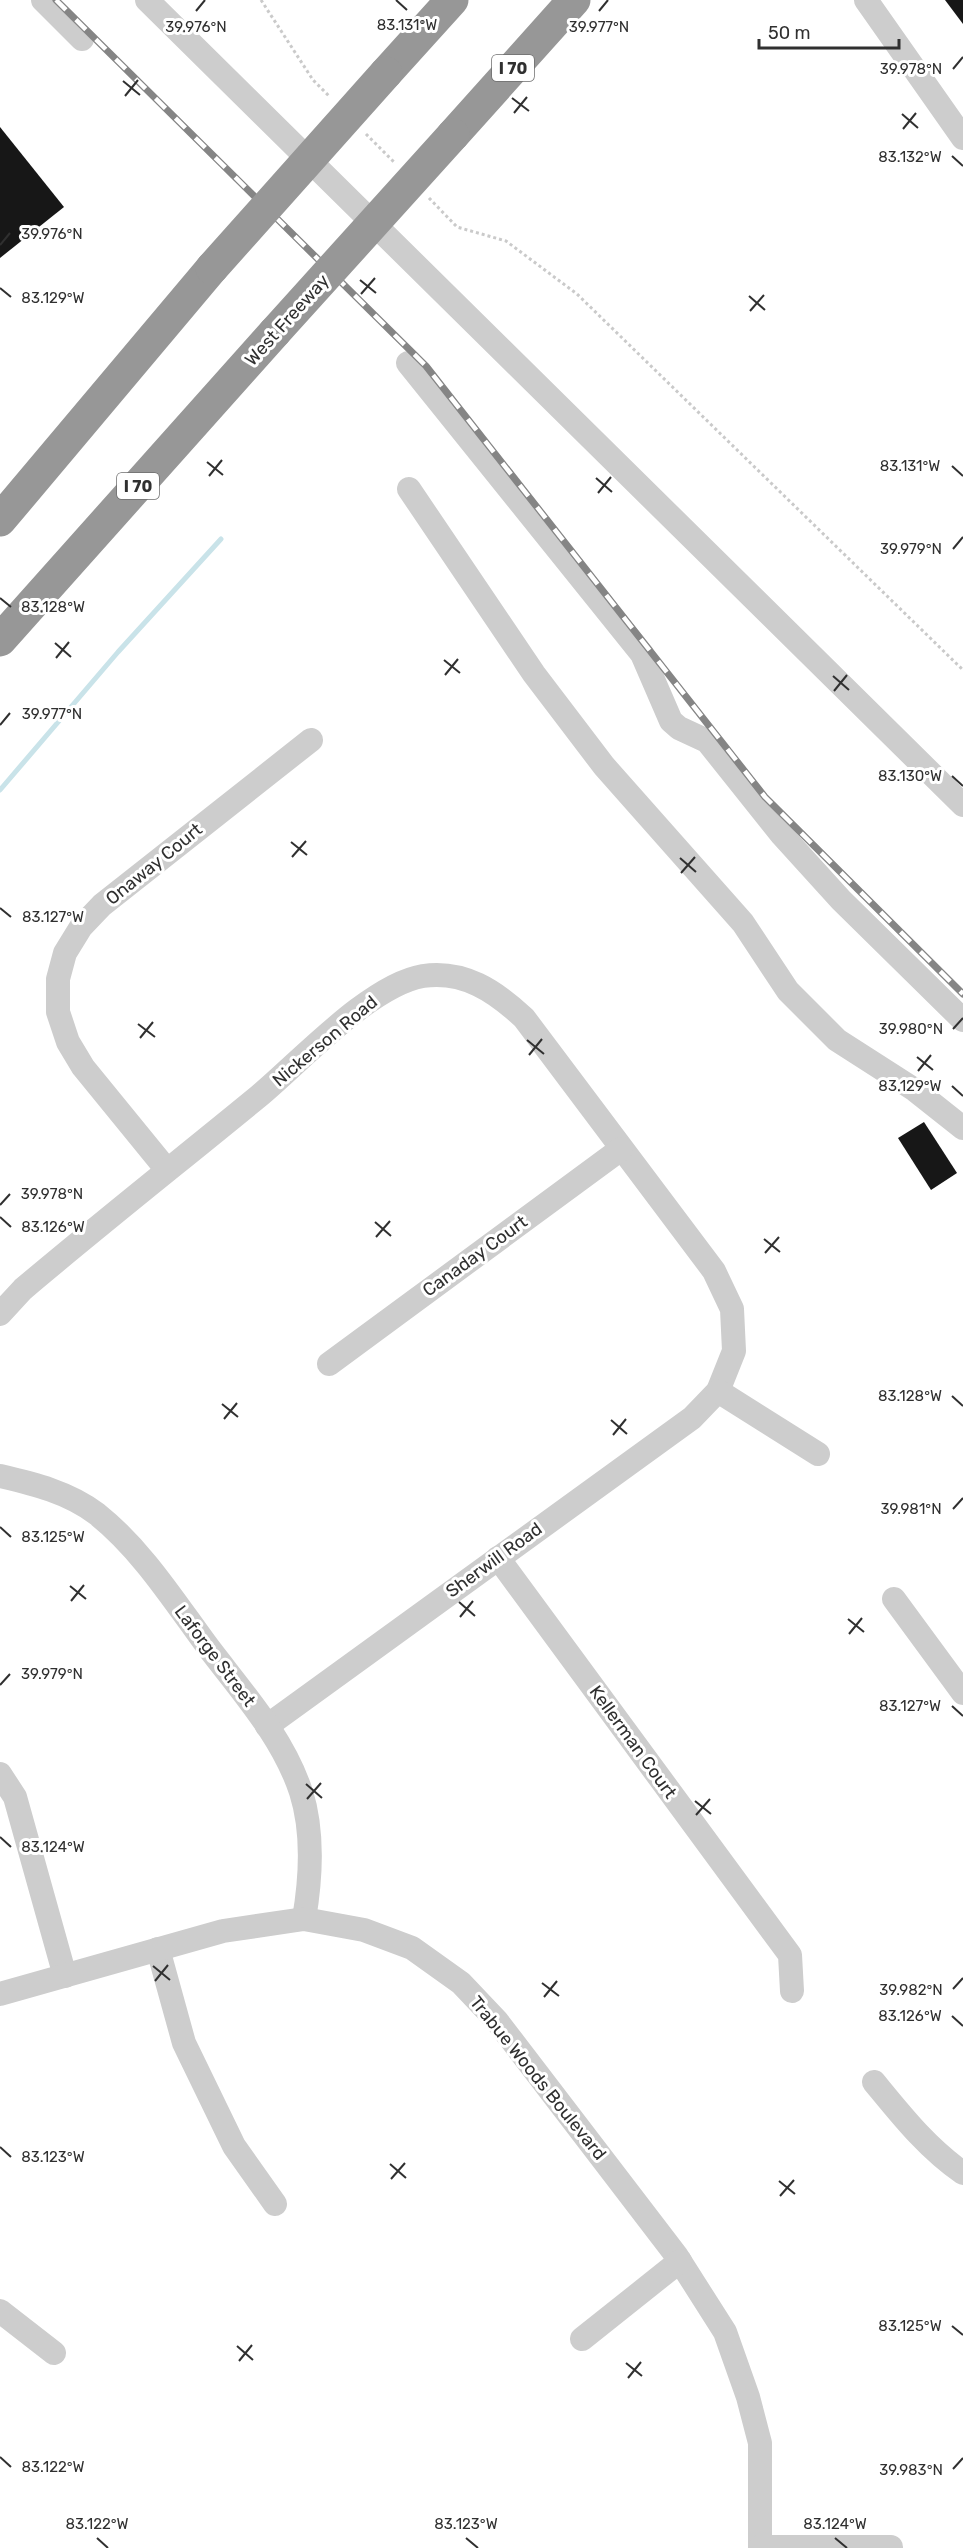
<svg xmlns="http://www.w3.org/2000/svg" width="963" height="2548" font-family="Rubik,sans-serif">
<style>
.lines{fill:none;stroke-linecap:round;stroke-linejoin:round}
.stream{stroke:#c9e3e9;stroke-width:5}
.building{fill:#171717}
.path{stroke:#cacaca;stroke-width:3;stroke-dasharray:3 3;stroke-linecap:butt}
.minor{stroke:#cdcdcd;stroke-width:24}
.highway{stroke:#979797;stroke-width:33}
.rail-casing{stroke:#858585;stroke-width:7}
.rail{stroke:#fff;stroke-width:4.5;stroke-dasharray:14;stroke-linecap:butt}
.highway-bridge{stroke:#979797;stroke-width:33}
.ticks{fill:none;stroke:#303030;stroke-width:2}
.labels{text-anchor:middle;stroke-width:6;stroke-linejoin:round;paint-order:stroke}
.shield{fill:#fff;stroke:#6e6e6e;stroke-width:1.5}
.shield-label{font-size:16px;font-weight:bold;fill:#303030}
.street-label{font-size:18px;fill:#303030;stroke:#fff}
.ticks-label{font-size:15px;text-anchor:middle;fill:#303030;stroke:#fff;stroke-width:6;stroke-linejoin:round;paint-order:stroke}
</style>
<rect width="100%" height="100%" fill="#fff"/>
<g class="lines">
<polyline class="stream" points="0,790 118,652 221,539"/>
</g>
<g class="building">
<polygon points="945,0 963,0 963,24"/>
<polygon points="0,127 64,207 0,258"/>
<polygon points="924,1122 957,1173 931,1190 898,1138"/>
</g>
<g class="lines">
<g class="path">
<polyline points="261,0 313,80 330,97"/>
<polyline points="366,134 395,163"/>
<polyline points="429,198 457,227 506,241 577,294 963,670"/>
</g>
<g class="minor">
<polyline points="43,0 82,39"/>
<polyline points="147,0 963,805"/>
<polyline points="866,0 963,138"/>
<polyline points="408,363 642,654 671,721 679,728 707,741 782,835 841,900 963,1020"/>
<polyline points="409,489 534,674 604,766 743,923 788,991 837,1040 915,1090 963,1128"/>
<polyline points="167,1170 83,1067 68,1042 58,1012 58,979 65,953 81,927 102,905 311,740"/>
<path d="M0,1314L23,1289C101,1223 181,1160 259,1096C301,1061 370,985 423,976C464,970 495,991 524,1018L714,1271L732,1309L734,1351L718,1391L692,1418L267,1726"/>
<polyline points="329,1364 621,1149"/>
<polyline points="718,1391 818,1454"/>
<path d="M0,1476C34,1484 68,1492 97,1514C142,1550 174,1601 208,1647C242,1692 283,1737 301,1792C314,1833 311,1878 304,1919"/>
<polyline points="498,1558 790,1955 792,1991"/>
<polyline points="894,1599 963,1693"/>
<polyline points="0,1774 15,1797 65,1976"/>
<polyline points="158,1949 184,2043 234,2146 275,2204"/>
<polyline points="0,1994 223,1931 304,1919 364,1930 412,1948 461,1983 497,2021 676,2255 725,2332 748,2397 760,2443 760,2548"/>
<path d="M874,2082C902,2116 927,2148 963,2173"/>
<polyline points="0,2311 54,2353"/>
<polyline points="582,2339 680,2261"/>
<polyline points="760,2547 891,2547"/>
</g>
<g class="highway">
<polyline points="386,73 452,0"/>
<polyline points="453,135 574,0"/>
<polyline points="0,520 212,268"/>
<polyline points="0,640 275,332"/>
</g>
<g class="rail-casing">
<polyline id="rail" points="56,0 426,366 765,797 963,994"/>
</g>
<use href="#rail" class="rail"/>
<g class="highway-bridge">
<polyline points="212,268 386,73"/>
<polyline points="275,332 453,135"/>
</g>
</g>
<path class="ticks" d="M396,0L407,10M196,11L205,0M599,11L608,0M953,69L963,57M123,81L140,95M125,96L138,80M512,98L529,111M514,113L527,97M902,114L918,128M903,129L916,113M952,156L963,166M0,245L10,233M360,280L376,293M0,288L11,297M361,294L375,278M749,296L765,310M750,311L764,295M207,462L223,475M952,466L963,476M209,476L222,460M596,478L612,492M598,493L611,477M953,549L963,537M0,598L11,607M55,643L71,657M56,658L69,642M444,660L460,673M445,675L458,659M833,676L849,690M834,691L847,675M0,725L10,713M952,776L963,786M291,842L307,855M292,857L306,841M680,858L696,872M681,873L695,857M0,908L11,917M138,1024L155,1037M953,1029L963,1018M140,1038L153,1022M527,1040L544,1054M529,1055L542,1039M917,1057L933,1070M918,1071L931,1055M952,1086L963,1096M0,1205L10,1194M0,1217L11,1227M375,1222L391,1236M376,1237L390,1221M764,1239L780,1252M765,1253L779,1237M952,1396L963,1406M222,1404L238,1417M224,1419L237,1403M611,1420L627,1434M613,1435L626,1419M953,1509L963,1498M0,1527L11,1537M70,1586L86,1599M71,1601L84,1585M459,1602L475,1616M460,1617L473,1601M848,1619L864,1632M849,1634L862,1618M0,1685L10,1674M952,1706L963,1716M306,1784L322,1798M307,1799L321,1783M695,1801L711,1814M696,1815L710,1799M0,1837L11,1847M153,1966L170,1980M155,1981L168,1965M542,1983L559,1996M953,1989L963,1978M544,1997L557,1981M952,2016L963,2026M0,2147L11,2157M390,2164L406,2178M391,2179L405,2163M779,2181L795,2194M780,2196L794,2180M952,2326L963,2335M237,2346L253,2360M239,2361L252,2345M626,2363L642,2376M628,2378L641,2362M0,2457L11,2467M953,2469L963,2458M97,2538L108,2548M466,2538L478,2548M835,2538L847,2548"/>
<g class="labels">
<g class="shield">
<rect x="492" y="55" width="42" height="26" rx="4.5"/>
<rect x="117" y="473" width="42" height="26" rx="4.5"/>
</g>
<g class="shield-label">
<text x="513" y="74">I 70</text>
<text x="138" y="492">I 70</text>
</g>
<g class="street-label">
<text transform="translate(287 320) rotate(-48)" y="6">West Freeway</text>
<text transform="translate(154 864) rotate(-39)" y="6">Onaway Court</text>
<text transform="translate(325 1041) rotate(-40)" y="6">Nickerson Road</text>
<text transform="translate(475 1256) rotate(-36)" y="6">Canaday Court</text>
<text transform="translate(494 1560) rotate(-36)" y="6">Sherwill Road</text>
<text transform="translate(215 1656) rotate(53)" y="6">Laforge Street</text>
<text transform="translate(633 1742) rotate(54)" y="6">Kellerman Court</text>
<text transform="translate(538 2078) rotate(51)" y="6">Trabue Woods Boulevard</text>
</g>
</g>
<g class="ticks-label">
<text x="407" y="30">83.131°W</text>
<text x="196" y="32">39.976°N</text>
<text x="599" y="32">39.977°N</text>
<text x="911" y="74">39.978°N</text>
<text x="910" y="162">83.132°W</text>
<text x="52" y="239">39.976°N</text>
<text x="53" y="303">83.129°W</text>
<text x="910" y="471">83.131°W</text>
<text x="911" y="554">39.979°N</text>
<text x="53" y="612">83.128°W</text>
<text x="52" y="719">39.977°N</text>
<text x="910" y="781">83.130°W</text>
<text x="53" y="922">83.127°W</text>
<text x="911" y="1034">39.980°N</text>
<text x="910" y="1091">83.129°W</text>
<text x="52" y="1199">39.978°N</text>
<text x="53" y="1232">83.126°W</text>
<text x="910" y="1401">83.128°W</text>
<text x="911" y="1514">39.981°N</text>
<text x="53" y="1542">83.125°W</text>
<text x="52" y="1679">39.979°N</text>
<text x="910" y="1711">83.127°W</text>
<text x="53" y="1852">83.124°W</text>
<text x="911" y="1995">39.982°N</text>
<text x="910" y="2021">83.126°W</text>
<text x="53" y="2162">83.123°W</text>
<text x="910" y="2331">83.125°W</text>
<text x="53" y="2472">83.122°W</text>
<text x="911" y="2475">39.983°N</text>
<text x="97" y="2529">83.122°W</text>
<text x="466" y="2529">83.123°W</text>
<text x="835" y="2529">83.124°W</text>
</g>
<path d="M759 39v9h140v-9" fill="none" stroke="#303030" stroke-width="3"/>
<text x="768" y="39" font-size="18" fill="#303030" stroke="#ffffff" stroke-width="4.5" paint-order="stroke">50 m</text>
</svg>
